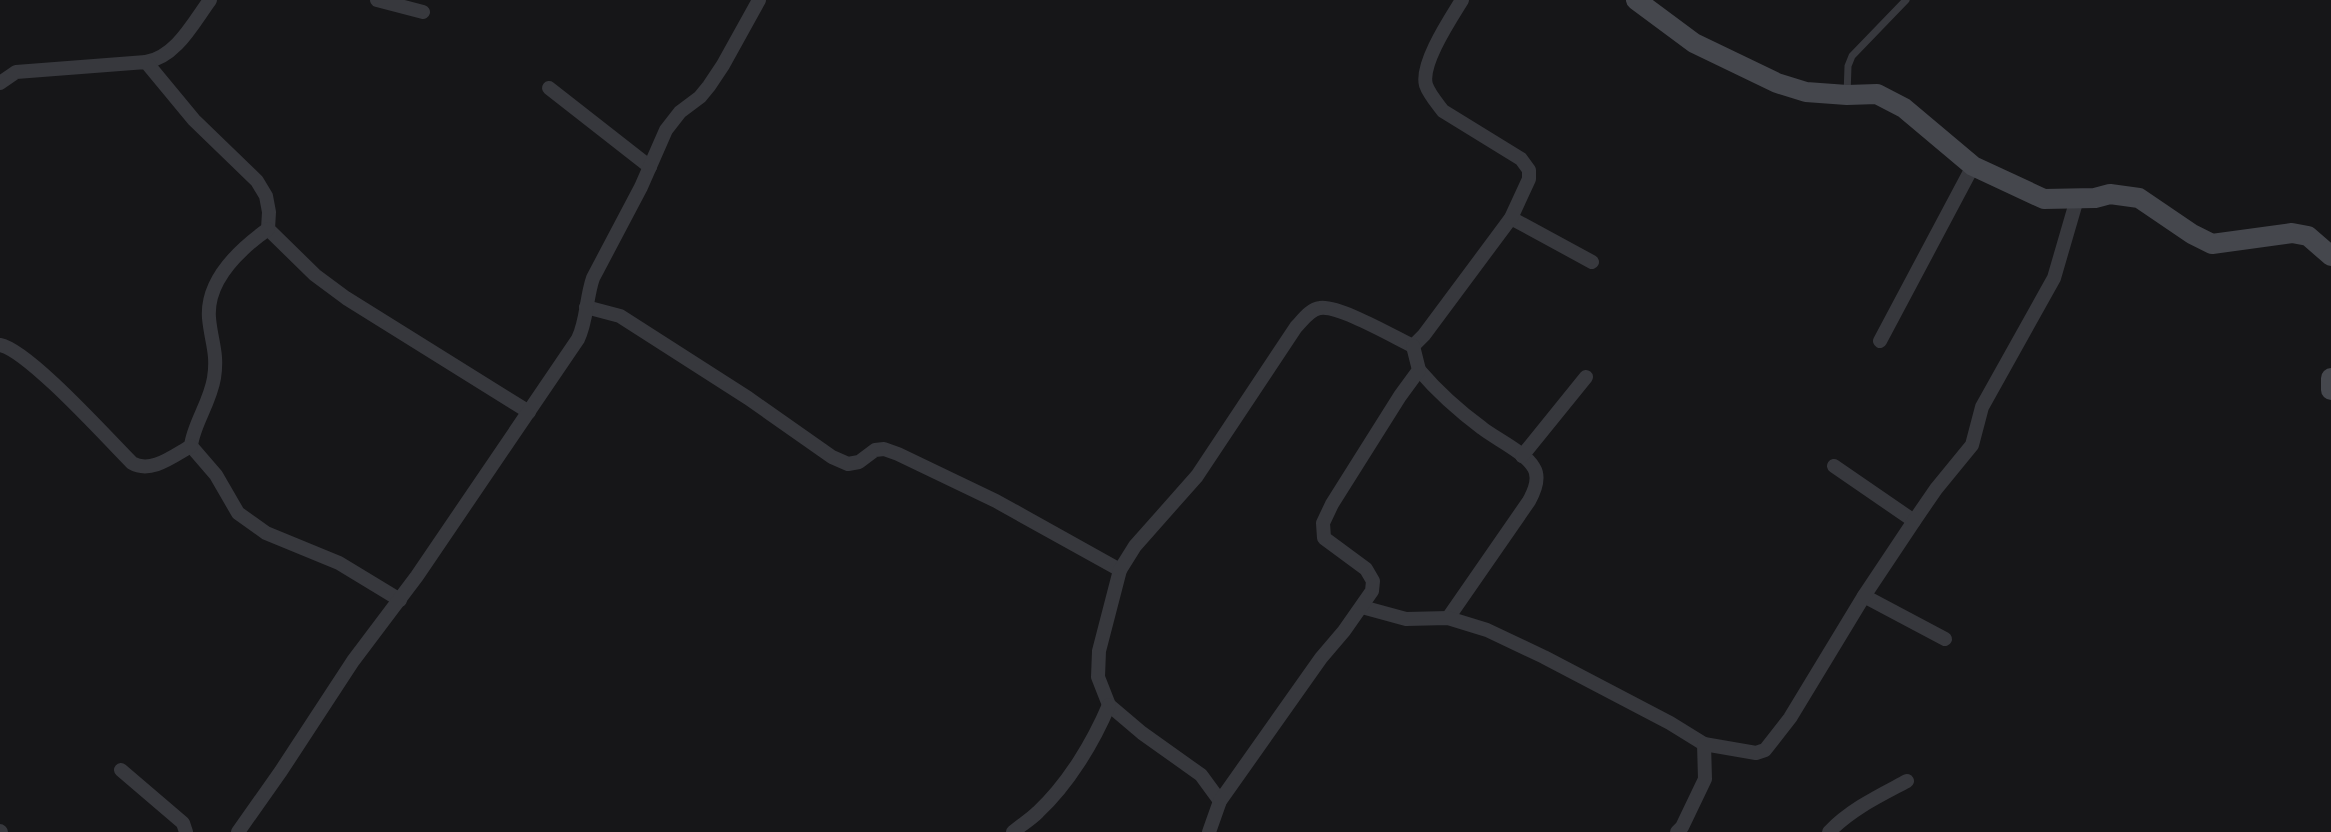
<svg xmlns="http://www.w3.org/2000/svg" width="2331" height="832" font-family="Commissioner,sans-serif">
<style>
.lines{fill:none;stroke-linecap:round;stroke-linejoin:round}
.lane{stroke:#37383d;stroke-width:7}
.street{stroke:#37383d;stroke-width:14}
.secondary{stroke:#45474d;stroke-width:20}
</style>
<rect width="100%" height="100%" fill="#161618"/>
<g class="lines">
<polyline class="lane" points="1847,95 1848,66 1852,56 1906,0"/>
<g class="street">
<polyline points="377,0 423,12"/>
<path d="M146,62C176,57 193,23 210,0"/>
<polyline points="0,83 16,72 146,62 194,120 257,181 266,196 269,212 268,229 315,275 346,298 529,412"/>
<polyline points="549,88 650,167"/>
<polyline points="1511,218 1592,262"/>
<path d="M268,229C240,249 206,280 209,318C211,341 218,353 214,378C210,403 193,425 191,446L216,475L238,513L266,533L339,563L400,600"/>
<polyline points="586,307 620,316 748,398 832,457 848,464 859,462 875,450 884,449 898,454 996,501 1120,570"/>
<polyline points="1880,341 1973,166"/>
<path d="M0,345C28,350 108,439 132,463C151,474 173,456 191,446"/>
<path d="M1413,346L1424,335L1511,218L1529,179V170L1521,159L1443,111C1437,103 1429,94 1426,85C1420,64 1451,18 1462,0"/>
<path d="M1419,370C1437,391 1459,411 1482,428C1496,439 1526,453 1534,468C1540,478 1534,492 1529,501L1448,618"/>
<polyline points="1522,456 1586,377"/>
<polyline points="1834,466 1914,521"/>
<polyline points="1864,596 1945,639"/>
<polyline points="1362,607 1406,619 1448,618 1487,630 1544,657 1670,723 1704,744"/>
<polyline points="121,770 183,823 186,832"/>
<path d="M1220,801L1201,775L1142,733L1109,705L1098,677L1099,651L1120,570L1135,546L1197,476L1296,327C1302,321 1310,309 1320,308C1339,305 1394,337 1413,346"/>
<polyline points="0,831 1,832"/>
<path d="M238,832L281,771L353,661L417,576L578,339C587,321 586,298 593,278L641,187L666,130L680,112L700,97L709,86L723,65L759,0"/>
<path d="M1013,832C1021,825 1030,820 1038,812C1068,784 1093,743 1109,705"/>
<polyline points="1209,832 1220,801 1321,658 1344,631 1372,591 1373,581 1366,569 1324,538 1323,523 1332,504 1400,396 1419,370 1413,346"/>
<polyline points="1677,832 1682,827 1705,779 1704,744 1756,753 1765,750 1790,718 1864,596 1914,521 1936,489 1972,445 1982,407 2054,278 2077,199"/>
<path d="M1829,832C1851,809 1879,796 1907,781"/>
</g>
<g class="secondary">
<polyline points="1636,0 1694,43 1777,83 1806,92 1847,95 1877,94 1904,108 1973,166 2044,199 2095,198 2110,194 2139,198 2192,234 2212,244 2292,233 2308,236 2331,256"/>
<polyline points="2331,378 2331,390"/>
</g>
</g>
</svg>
